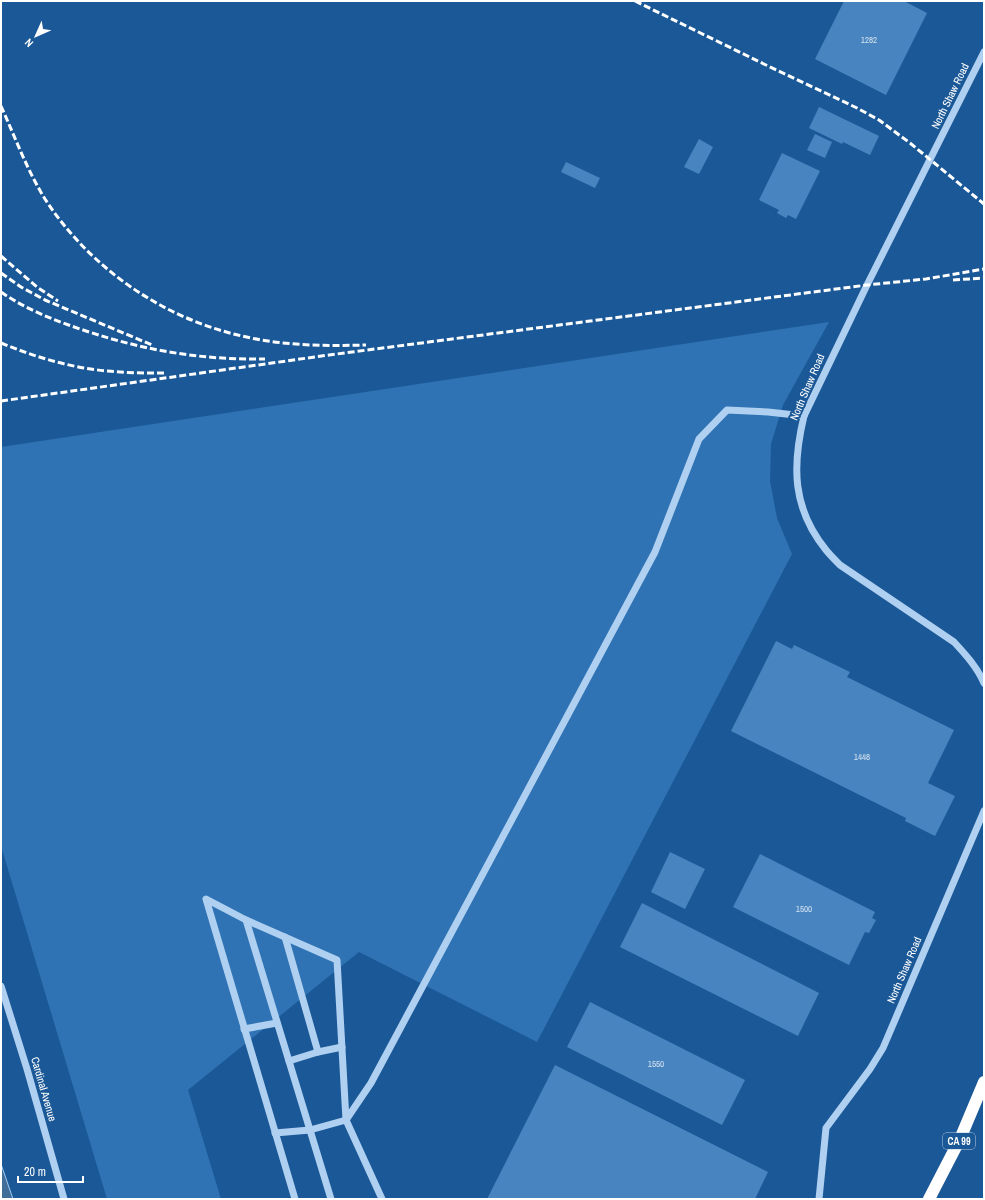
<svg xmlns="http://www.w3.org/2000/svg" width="985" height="1200" font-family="'Archivo Narrow',sans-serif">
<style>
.green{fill:#2f73b4}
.water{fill:#416d99;stroke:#a2ccf2}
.building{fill:#4884bf}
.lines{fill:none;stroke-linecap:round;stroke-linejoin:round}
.minor{stroke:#afd0f0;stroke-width:7}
.highway{stroke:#fff;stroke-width:12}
.rail{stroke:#fff;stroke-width:3;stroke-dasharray:7 3;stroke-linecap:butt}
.labels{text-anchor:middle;stroke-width:4;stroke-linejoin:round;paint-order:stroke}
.number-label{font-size:9px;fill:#d1e0ef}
.shield{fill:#1b5897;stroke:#bbcde0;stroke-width:1}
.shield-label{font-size:10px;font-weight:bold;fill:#fff}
.street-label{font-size:11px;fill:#fff;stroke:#1b5897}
</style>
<rect width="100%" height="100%" fill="#1b5897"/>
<polygon class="green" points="829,322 783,405 771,444 770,481 777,518 792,554 537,1042 359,952 188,1090 221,1199 107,1199 1,846 1,447"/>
<polygon class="water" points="1,1164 13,1199 1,1199"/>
<g class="building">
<polygon points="844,1 904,1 927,13 886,95 815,59"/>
<polygon points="819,107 879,136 870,155 843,142 842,144 809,128"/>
<polygon points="815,134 832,142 825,158 807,150"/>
<polygon points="699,139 713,147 699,174 684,167"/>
<polygon points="782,153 820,171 796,219 788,215 786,218 777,213 779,210 759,200"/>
<polygon points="566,162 600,178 595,188 561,172"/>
<polygon points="776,641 792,649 794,645 850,672 847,677 954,730 928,783 955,796 935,836 905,821 906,818 731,731"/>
<polygon points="670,852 705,869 685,909 651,892"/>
<polygon points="760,854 875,912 872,918 876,920 869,933 865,932 849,965 733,907"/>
<polygon points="642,903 819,993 798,1036 620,947"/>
<polygon points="590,1002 745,1080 722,1125 567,1047"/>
<polygon points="555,1065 768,1172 755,1199 487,1199"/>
</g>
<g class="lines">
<g class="minor">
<path d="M984,52L867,285L804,416C792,466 792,508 826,550C830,555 835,560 840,565L954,642C966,655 977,667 984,683"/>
<polyline points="246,920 331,1199"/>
<polyline points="285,937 318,1052 342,1047"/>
<polyline points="1,986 27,1069 64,1199"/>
<polyline points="244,1029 277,1023"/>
<polyline points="289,1061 318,1052"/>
<polyline points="275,1133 310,1130 346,1120 382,1199"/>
<polyline points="295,1199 206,899 246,920 337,960 346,1120 371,1083 655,552 699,439 727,410 768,412 804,416"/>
<polyline points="819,1199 826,1128 870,1069 883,1048 984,811"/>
</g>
<polyline class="highway" points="929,1199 960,1139 984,1082"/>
<g class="rail">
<polyline points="635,1 766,65 857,108 879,120 910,143 984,204"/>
<path d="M1,106C15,137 27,170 45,199C90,268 162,318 242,336C283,346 325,346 366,345"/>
<polyline points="1,256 37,287 58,301"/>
<polyline points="1,273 21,287 45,300 152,345"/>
<polyline points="953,280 984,278"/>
<path d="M1,292C27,310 56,321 86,331C147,351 202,360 265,359"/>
<path d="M1,343C35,357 71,368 108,371C127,373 147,373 166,373"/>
<polyline points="1,401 329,355 867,285 926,279 984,269"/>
</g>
</g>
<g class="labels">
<g class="number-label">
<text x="869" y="43">1282</text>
<text x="862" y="760">1448</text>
<text x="804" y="912">1500</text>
<text x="656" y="1067">1550</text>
</g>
<rect class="shield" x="943" y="1133" width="32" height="16" rx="3"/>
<g class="shield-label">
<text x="959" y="1145">CA 99</text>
</g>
<g class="street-label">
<text transform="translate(950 96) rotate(-64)" y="4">North Shaw Road</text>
<text transform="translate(807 387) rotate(-67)" y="4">North Shaw Road</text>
<text transform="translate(904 970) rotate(-67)" y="4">North Shaw Road</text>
<text transform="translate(44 1089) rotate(74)" y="4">Cardinal Avenue</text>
</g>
</g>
<rect width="985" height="1200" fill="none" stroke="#ffffff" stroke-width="4"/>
<g transform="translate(36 36) rotate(225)" stroke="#1b5897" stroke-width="3" paint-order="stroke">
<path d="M0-3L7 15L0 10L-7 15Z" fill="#ffffff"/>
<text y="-6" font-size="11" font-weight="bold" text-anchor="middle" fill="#ffffff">N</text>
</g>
<path d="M18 1176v6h65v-6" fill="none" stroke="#ffffff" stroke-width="2"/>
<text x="24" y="1176" font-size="12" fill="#ffffff" stroke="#1b5897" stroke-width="3" paint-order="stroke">20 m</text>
</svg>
